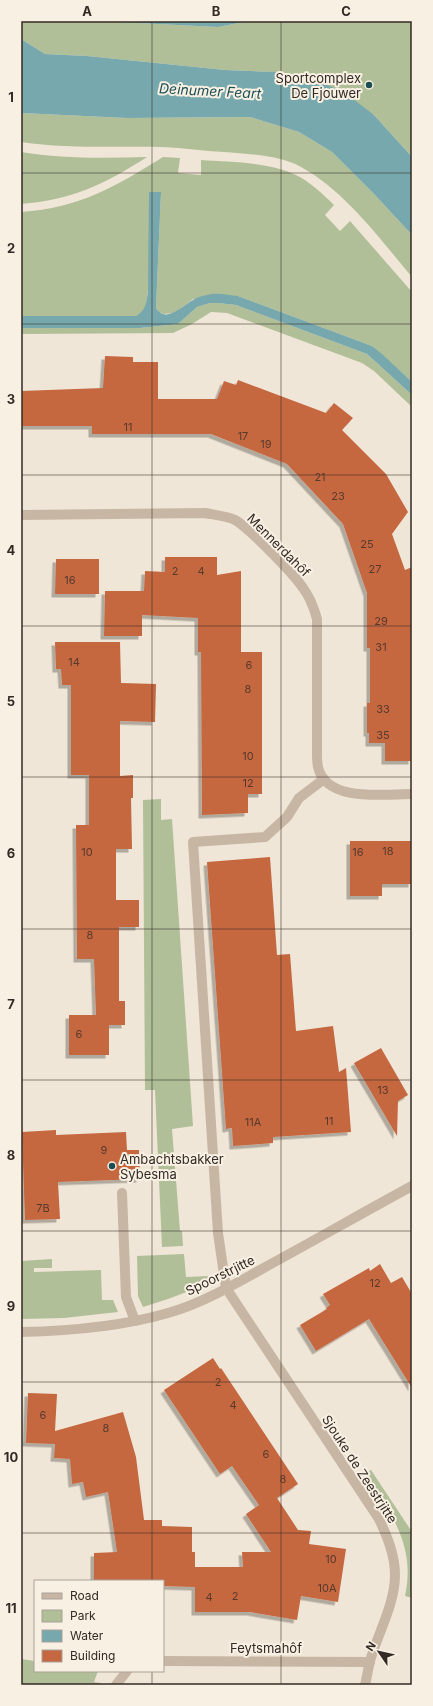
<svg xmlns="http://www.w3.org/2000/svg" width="433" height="1706" font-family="Inter,sans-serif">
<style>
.green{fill:#b0bf98}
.water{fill:#77a8ad}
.building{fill:#c56741;filter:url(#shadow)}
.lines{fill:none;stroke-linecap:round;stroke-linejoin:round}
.service{stroke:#c8b6a4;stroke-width:10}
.minor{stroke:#c8b6a4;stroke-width:10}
.tertiary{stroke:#c8b6a4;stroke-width:10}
.grid{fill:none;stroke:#332a25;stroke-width:1;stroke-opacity:0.55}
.poi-dot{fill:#1c4e54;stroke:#f8f0e3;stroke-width:1.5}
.labels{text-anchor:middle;stroke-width:4;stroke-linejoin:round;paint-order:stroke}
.number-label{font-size:11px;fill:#58392c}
.poi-label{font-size:13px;fill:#332a25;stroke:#f8f0e3;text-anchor:end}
.street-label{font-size:13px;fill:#332a25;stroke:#f8f0e3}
.water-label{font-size:14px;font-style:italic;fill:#1c4e54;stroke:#f8f0e3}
.neatline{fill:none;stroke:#332a25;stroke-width:1.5}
.grid-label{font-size:13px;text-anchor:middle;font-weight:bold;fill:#332a25}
</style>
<defs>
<filter id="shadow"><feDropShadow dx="-3.5" dy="3.5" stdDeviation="0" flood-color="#0004"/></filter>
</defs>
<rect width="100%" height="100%" fill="#f0e6d7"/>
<g class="green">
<polygon points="21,21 97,21 218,27 249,21 412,21 412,157 374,115 310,78 274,72 225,70 87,56 45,54 21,39"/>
<path d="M21,113L127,118L250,117L299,132L332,152L375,195L412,235V277C380,239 345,191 301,167C280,155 247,154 224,152C204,151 183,148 163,147C116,146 68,149 21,142Z"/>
<path d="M21,152C62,159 105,158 147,157C105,184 72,200 21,204Z"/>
<path d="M163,157L180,158L178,173L201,175V160C230,162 269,162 296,175C310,182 323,194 334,205L325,215L340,231L350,221L412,292V382L372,346L238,296L193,299L175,313L163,314L159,312L156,308L161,192L146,306L143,312L136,316H21V212C79,208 115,187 163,157Z"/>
<polygon points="210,303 218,303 236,305 367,354 412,395 412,407 374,371 362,363 227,313 211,312 192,324 173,333 21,334 21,328 140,328 178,324 197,307"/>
<polygon points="161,799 161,820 172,819 193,1126 172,1129 180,1231 182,1231 183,1246 162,1247 155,1090 145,1090 143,800"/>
<polygon points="184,1254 186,1277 209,1276 213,1282 168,1299 143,1307 138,1296 137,1256"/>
<polygon points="52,1259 52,1268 34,1268 34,1272 101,1270 102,1300 113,1300 118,1312 64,1318 21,1319 21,1261"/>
<path d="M371,1470L412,1532V1598L405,1596C416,1546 391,1513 365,1473Z"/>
<polygon points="21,1659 35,1661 35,1671 98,1671 94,1682 101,1683 100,1685 21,1685"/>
</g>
<g class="water">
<polygon points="97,21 249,21 218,27"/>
<polygon points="21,39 45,54 87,56 225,70 275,72 310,78 344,92 374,115 412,157 412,235 375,195 332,152 299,132 250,117 127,118 21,113"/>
<path d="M149,192H161L156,308C166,324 182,306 193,300C197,297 203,296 207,295C217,292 228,295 238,296L372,346L382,354L412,382V395L367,354L236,305L218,303H210L197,307L178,324L140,328H21V316H136C146,310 146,304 148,292Z"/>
</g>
<g class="building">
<polygon points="105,356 133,357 133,362 158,362 158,399 217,399 224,381 236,385 238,380 326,413 334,403 353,418 342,430 386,474 408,512 392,534 405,570 412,567 412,761 385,761 385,743 369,743 369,733 367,733 367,703 370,703 370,648 367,648 367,593 343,524 287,464 211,434 92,434 92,426 21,426 21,391 103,388"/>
<polygon points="165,557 217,557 217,575 241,571 241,652 262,652 262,794 248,794 248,813 202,815 201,652 198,652 198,618 142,615 142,636 104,636 105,591 144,591 145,571 165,572"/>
<polygon points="56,559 99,559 99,594 55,594"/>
<polygon points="55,642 120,642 121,683 156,684 155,722 120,721 120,776 133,775 133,798 131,798 132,849 116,849 116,900 139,900 139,927 119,927 119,1001 125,1001 125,1025 109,1025 109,1055 69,1055 69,1015 96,1015 94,959 77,959 76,825 89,825 89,775 71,775 71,685 62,685 61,669 56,669"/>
<polygon points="350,841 412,841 412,884 382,884 382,896 350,896"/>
<polygon points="270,857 277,955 290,954 296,1031 333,1026 339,1072 346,1068 351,1132 273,1137 273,1143 233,1146 232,1128 226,1129 207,862"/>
<polygon points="381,1048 408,1095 398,1101 397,1136 354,1063"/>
<polygon points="56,1130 56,1135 126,1132 127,1150 139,1150 140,1179 58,1182 60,1219 25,1220 22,1132"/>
<polygon points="380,1264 391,1283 402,1277 412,1294 412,1388 369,1319 316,1351 300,1325 327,1309 326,1308 330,1305 323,1294 369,1268 370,1271"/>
<polygon points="213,1358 220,1369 221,1368 298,1484 277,1498 298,1530 311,1531 309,1544 346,1549 338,1602 301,1596 297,1620 250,1612 195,1612 195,1587 163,1586 163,1581 94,1581 94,1553 117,1552 108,1492 86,1497 83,1482 72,1484 70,1459 54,1458 55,1444 26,1443 28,1393 57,1394 55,1431 123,1412 136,1457 144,1520 162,1520 162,1526 192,1527 192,1552 195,1552 195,1567 243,1567 242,1552 271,1552 246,1514 259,1505 232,1466 220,1474 164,1390"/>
</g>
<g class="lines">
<g class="service">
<polyline points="122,1193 126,1297 135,1321"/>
<polyline points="226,1288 218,1233 193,842 265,837 287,817 299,798 324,779"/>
</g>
<g class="minor">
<path d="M21,515L205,513C215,515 226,516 235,520C248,527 294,574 303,588C310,597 314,608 317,619V754C317,758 317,763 318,767C326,803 385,794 412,794"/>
<path d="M226,1288L379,1519C387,1536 395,1555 395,1575C395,1604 378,1633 370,1661C368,1669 367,1677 365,1685"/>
<polyline points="163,1661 370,1662"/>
<polyline points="116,1685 127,1671"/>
</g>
<path class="tertiary" d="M21,1332C71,1331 120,1327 168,1313C203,1303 237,1283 269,1265C317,1239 364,1212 412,1186"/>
</g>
<path class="grid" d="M152,21V1581M281,21V1685M21,173H412M21,324H412M21,475H412M21,626H412M21,777H412M21,929H412M21,1080H412M21,1231H412M21,1382H412M21,1533H412M152,1671V1685"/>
<g class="poi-dot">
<circle cx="369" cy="85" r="4"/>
<circle cx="112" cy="1166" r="4"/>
</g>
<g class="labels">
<g class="number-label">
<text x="128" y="431">11</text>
<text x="243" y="440">17</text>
<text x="266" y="448">19</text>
<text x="320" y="481">21</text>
<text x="338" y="500">23</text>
<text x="367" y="548">25</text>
<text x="375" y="573">27</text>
<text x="175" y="575">2</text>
<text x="201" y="575">4</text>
<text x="70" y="584">16</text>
<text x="381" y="625">29</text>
<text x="381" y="651">31</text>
<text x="74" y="666">14</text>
<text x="249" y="669">6</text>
<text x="248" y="693">8</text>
<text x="383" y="713">33</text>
<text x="383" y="739">35</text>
<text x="248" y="760">10</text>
<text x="248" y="787">12</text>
<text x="388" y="855">18</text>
<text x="87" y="856">10</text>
<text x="358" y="856">16</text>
<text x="90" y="939">8</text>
<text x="79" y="1038">6</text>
<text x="383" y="1094">13</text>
<text x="329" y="1125">11</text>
<text x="253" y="1126">11A</text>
<text x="104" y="1154">9</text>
<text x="43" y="1212">7B</text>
<text x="375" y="1287">12</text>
<text x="218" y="1386">2</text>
<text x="233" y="1409">4</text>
<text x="43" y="1419">6</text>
<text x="106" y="1432">8</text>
<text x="266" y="1458">6</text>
<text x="283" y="1483">8</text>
<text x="331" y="1563">10</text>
<text x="327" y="1592">10A</text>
<text x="235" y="1600">2</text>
<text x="209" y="1601">4</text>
</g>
<g class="poi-label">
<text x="361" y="83">Sportcomplex<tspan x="361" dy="15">De Fjouwer</tspan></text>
<text x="120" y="1164" text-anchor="start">Ambachtsbakker<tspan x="120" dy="15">Sybesma</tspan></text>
</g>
<g class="street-label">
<text transform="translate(279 545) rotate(45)" y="5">Mennerdahôf</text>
<text transform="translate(220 1275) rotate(-26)" y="5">Spoorstrjitte</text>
<text transform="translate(360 1469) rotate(57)" y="5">Sjouke de Zeestrjitte</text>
<text x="266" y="1653">Feytsmahôf</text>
</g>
<g class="water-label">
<text transform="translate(210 91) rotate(3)" y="5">Deinumer Feart</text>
</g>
</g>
<rect width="433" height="1706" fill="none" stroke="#f8f0e3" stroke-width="44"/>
<rect x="34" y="1580" width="130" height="92" fill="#f8f0e3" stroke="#a9a197"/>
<rect x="42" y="1593" width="20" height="6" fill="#c8b6a4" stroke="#a9a197"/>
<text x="70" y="1600" font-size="12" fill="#332a25">Road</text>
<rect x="42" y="1610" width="20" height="12" fill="#b0bf98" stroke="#a9a197"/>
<text x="70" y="1620" font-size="12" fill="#332a25">Park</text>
<rect x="42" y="1630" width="20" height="12" fill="#77a8ad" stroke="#a9a197"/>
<text x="70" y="1640" font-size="12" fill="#332a25">Water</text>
<rect x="42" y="1650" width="20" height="12" fill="#c56741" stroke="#a9a197"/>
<text x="70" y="1660" font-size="12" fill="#332a25">Building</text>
<g transform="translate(379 1652) rotate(304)" stroke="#f8f0e3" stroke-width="3" paint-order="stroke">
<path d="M0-3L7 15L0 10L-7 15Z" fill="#332a25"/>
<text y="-6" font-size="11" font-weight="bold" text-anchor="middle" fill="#332a25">N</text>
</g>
<rect x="22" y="22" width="389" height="1662" class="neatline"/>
<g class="grid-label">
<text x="87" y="16">A</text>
<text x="216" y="16">B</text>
<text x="346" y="16">C</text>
<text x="11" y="102">1</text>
<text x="11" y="253">2</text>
<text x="11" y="404">3</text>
<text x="11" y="555">4</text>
<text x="11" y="706">5</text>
<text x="11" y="858">6</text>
<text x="11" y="1009">7</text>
<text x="11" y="1160">8</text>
<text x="11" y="1311">9</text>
<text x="11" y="1462">10</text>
<text x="11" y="1613">11</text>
</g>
</svg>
